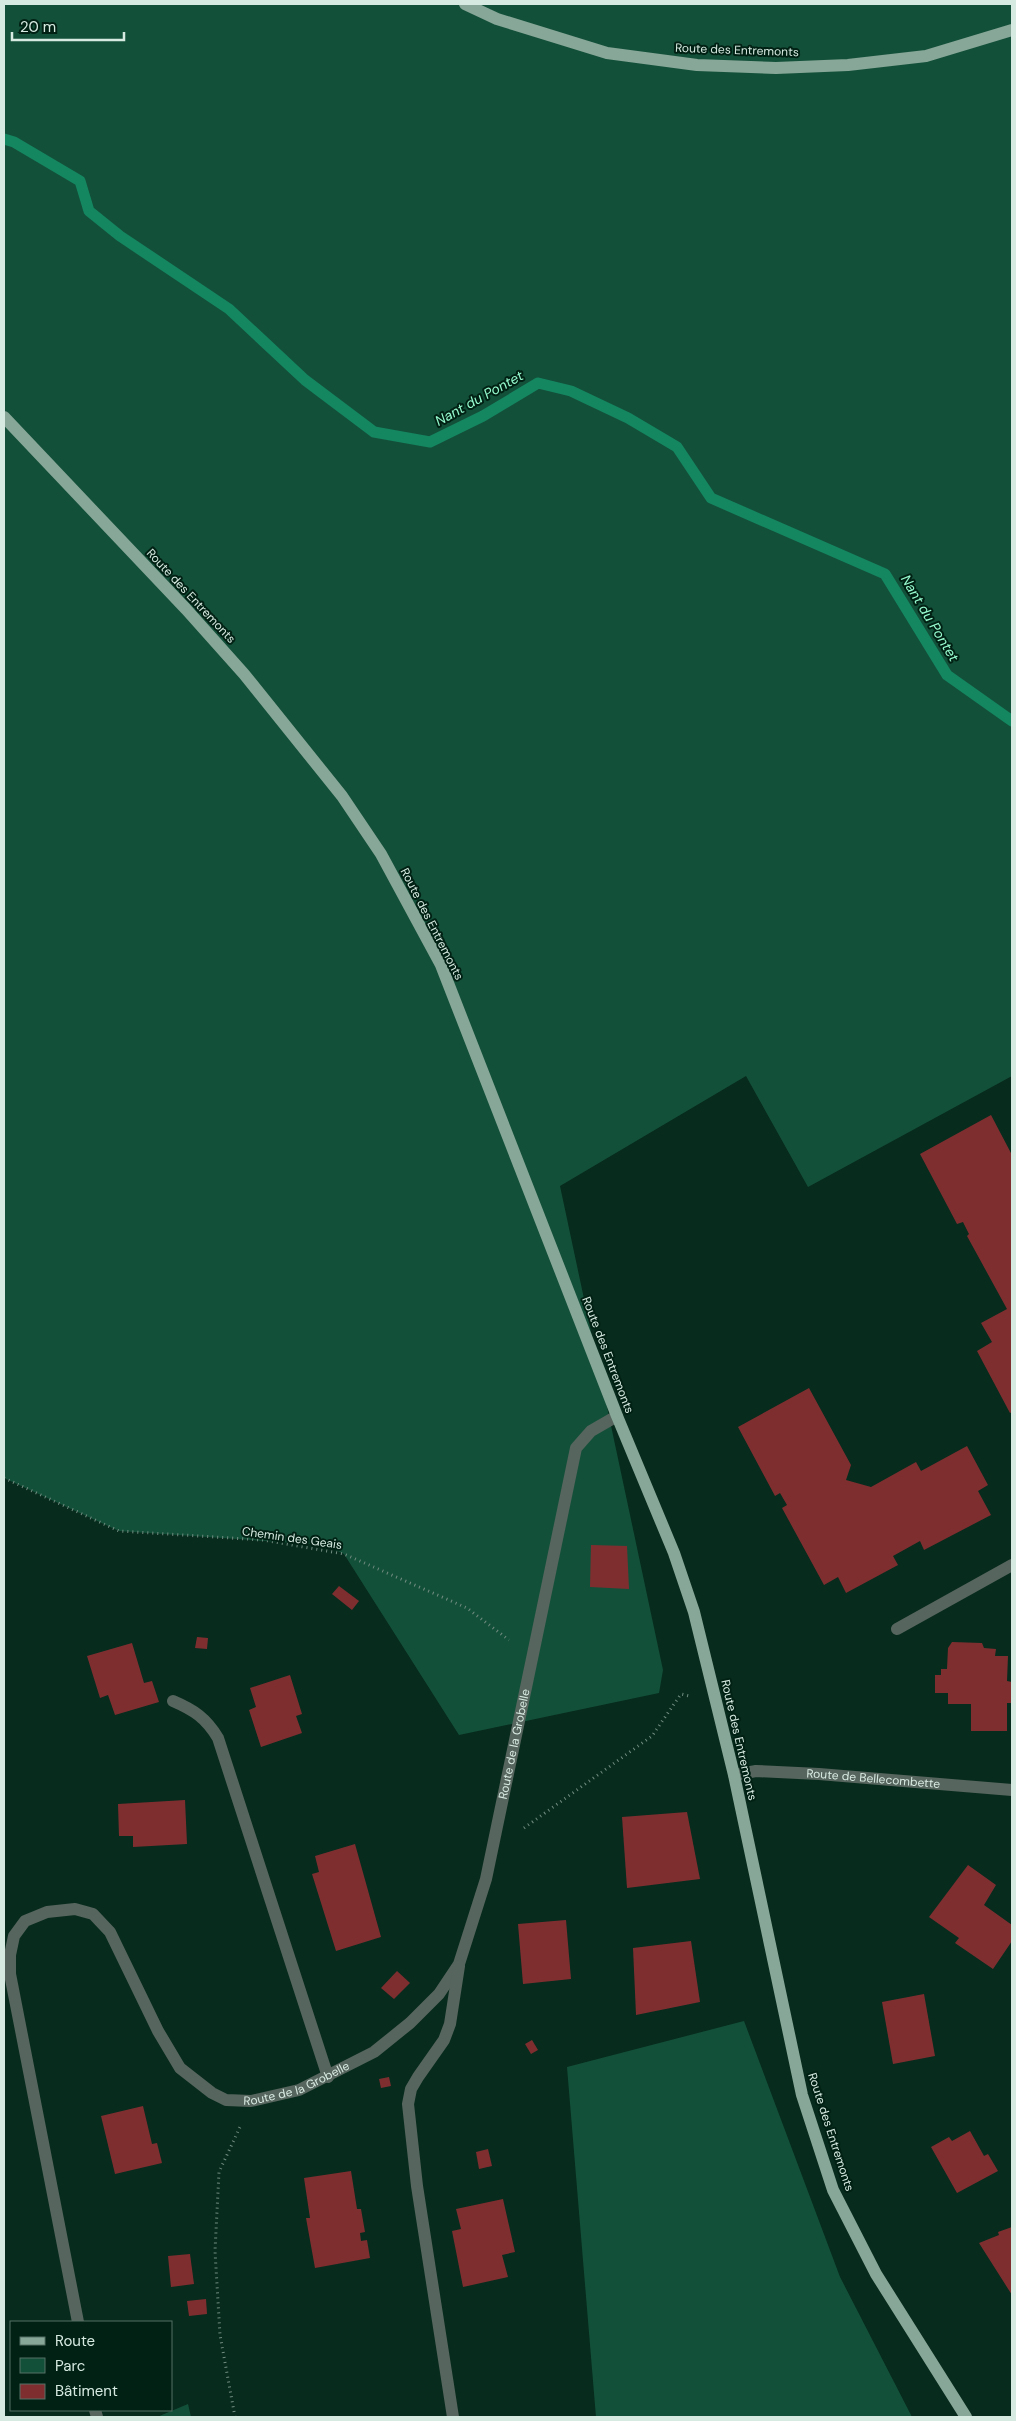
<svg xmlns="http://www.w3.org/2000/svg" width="1016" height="2421" font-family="'DM Sans',sans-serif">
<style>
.green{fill:#13503a}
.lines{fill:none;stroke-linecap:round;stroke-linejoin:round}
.stream{stroke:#148761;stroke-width:11}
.building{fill:#7f2e30}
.path{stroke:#728d82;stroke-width:3;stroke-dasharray:1 4;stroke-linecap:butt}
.minor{stroke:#56655e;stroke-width:12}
.major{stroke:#87a798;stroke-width:12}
.labels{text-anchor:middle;stroke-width:4;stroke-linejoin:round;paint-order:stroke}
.street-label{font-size:12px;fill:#d7eae1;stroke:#002114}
.water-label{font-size:14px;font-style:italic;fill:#96fbcf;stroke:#002114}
</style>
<rect width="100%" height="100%" fill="#072b1d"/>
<g class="green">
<polygon points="4,4 1012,4 1012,1076 808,1187 746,1076 560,1186 663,1670 659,1693 459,1735 344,1554 325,1545 119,1531 4,1478"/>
<polygon points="744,2021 840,2277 912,2417 596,2417 567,2067"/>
<polygon points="188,2404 191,2417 157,2417"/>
</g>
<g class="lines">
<polyline class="stream" points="4,139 14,142 80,181 89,211 120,236 229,309 305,380 374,432 430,442 483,416 538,383 571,391 628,418 677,447 711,498 885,574 947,675 1012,721"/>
</g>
<g class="building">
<polygon points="991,1115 1012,1155 1012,1412 1010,1413 977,1351 992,1342 981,1323 1007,1309 967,1236 969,1234 963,1222 957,1224 920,1154"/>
<polygon points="809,1388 851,1465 846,1480 871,1487 916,1462 921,1471 967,1446 988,1485 978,1491 991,1515 924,1550 920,1541 893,1556 898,1565 846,1593 838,1577 824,1585 782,1508 787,1505 780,1493 775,1496 738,1427"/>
<polygon points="591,1545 627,1546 629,1589 590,1587"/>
<polygon points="339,1586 359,1601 352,1610 332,1594"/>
<polygon points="197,1637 208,1638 207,1649 195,1648"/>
<polygon points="952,1642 982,1643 984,1648 996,1649 995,1656 1008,1656 1007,1681 1012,1682 1012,1703 1007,1703 1007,1731 971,1731 971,1704 948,1704 948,1693 935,1693 935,1675 941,1675 941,1669 947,1669 948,1648"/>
<polygon points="132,1643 144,1683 152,1681 159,1702 115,1715 108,1695 100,1698 87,1656"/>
<polygon points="290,1675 302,1714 296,1716 302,1733 261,1747 249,1710 256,1707 250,1688"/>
<polygon points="185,1800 187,1844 133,1847 133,1836 119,1836 118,1804"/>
<polygon points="687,1812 700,1879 627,1888 622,1817"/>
<polygon points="355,1844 381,1937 336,1951 312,1874 319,1872 315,1856"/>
<polygon points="968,1865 996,1885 984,1905 1012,1925 1012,1941 993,1969 955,1943 959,1938 929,1917"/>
<polygon points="566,1920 571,1979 523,1984 518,1924"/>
<polygon points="691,1941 700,2002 636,2015 633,1948"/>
<polygon points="397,1971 410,1983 394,1999 381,1988"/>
<polygon points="924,1994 935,2056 893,2064 882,2002"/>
<polygon points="532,2040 538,2050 531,2054 525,2044"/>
<polygon points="389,2077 391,2086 381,2088 379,2079"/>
<polygon points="143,2106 152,2144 157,2143 162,2163 115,2174 101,2116"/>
<polygon points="970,2131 984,2156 988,2154 998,2171 957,2193 931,2147 949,2137 952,2141"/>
<polygon points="488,2149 492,2166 479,2169 476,2152"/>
<polygon points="351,2171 357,2209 361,2209 365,2232 360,2233 361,2241 367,2240 370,2258 315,2268 306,2218 310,2218 304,2178"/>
<polygon points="503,2199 515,2252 502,2255 508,2277 463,2287 452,2231 461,2229 456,2209"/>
<polygon points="1012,2227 1012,2295 979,2243 999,2235 998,2232"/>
<polygon points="190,2254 194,2284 171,2287 168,2256"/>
<polygon points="206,2299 207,2314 189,2316 187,2301"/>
</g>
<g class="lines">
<g class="path">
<polyline points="4,1478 119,1531 263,1540 344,1554 467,1608 509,1640"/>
<polyline points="524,1828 652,1736 681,1694 689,1696"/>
<polyline points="235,2417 220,2335 215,2251 219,2172 240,2127"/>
</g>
<g class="minor">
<polyline points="897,1629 1012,1565"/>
<path d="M173,1701C194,1710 206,1718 218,1738L328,2077"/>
<path id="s1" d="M734,1775L756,1771L819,1774L1012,1790"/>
<path id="s2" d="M78,2322L10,1974V1955L14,1936L25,1921L47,1912L75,1909L93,1914L110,1932L158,2031L180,2068L212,2093L226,2100L251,2101L299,2090L374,2052L410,2023L439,1994L459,1964L486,1879L576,1448L591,1431L617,1416"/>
<polyline points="95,2410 97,2417"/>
<polyline points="453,2417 417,2186 408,2104 411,2089 418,2077 444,2040 450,2024 459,1966"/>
</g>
<g class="major">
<polyline points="465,4 497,19 607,53 697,65 776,68 848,65 926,56 1012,30"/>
<polyline points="4,417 186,609 244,674 342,796 381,854 441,965 617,1416 674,1553 694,1612 734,1775 802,2095 833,2190 876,2274 966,2417"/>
</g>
</g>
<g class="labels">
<g class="street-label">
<text transform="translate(737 50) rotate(2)" y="4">Route des Entremonts</text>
<text transform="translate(191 596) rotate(47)" y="4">Route des Entremonts</text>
<text transform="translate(432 924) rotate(63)" y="4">Route des Entremonts</text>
<text transform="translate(608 1355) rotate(69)" y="4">Route des Entremonts</text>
<text transform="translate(292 1538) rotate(8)" y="4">Chemin des Geais</text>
<text transform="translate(739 1740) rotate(77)" y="4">Route des Entremonts</text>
<text dy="4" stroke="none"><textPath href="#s2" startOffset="1225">Route de la Grobelle</textPath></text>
<text dy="4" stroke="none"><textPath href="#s1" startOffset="140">Route de Bellecombette</textPath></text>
<text dy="4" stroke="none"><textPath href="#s2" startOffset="790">Route de la Grobelle</textPath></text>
<text transform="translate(831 2132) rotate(72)" y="4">Route des Entremonts</text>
</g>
<g class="water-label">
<text transform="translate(479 398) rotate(-29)" y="5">Nant du Pontet</text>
<text transform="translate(930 618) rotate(59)" y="5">Nant du Pontet</text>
</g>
</g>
<rect width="1016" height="2421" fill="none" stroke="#d7eae1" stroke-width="10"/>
<rect x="10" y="2321" width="162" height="90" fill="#002114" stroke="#567166"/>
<rect x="20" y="2337" width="25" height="8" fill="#87a798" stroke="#567166"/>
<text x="55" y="2346" font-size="15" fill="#d7eae1">Route</text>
<rect x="20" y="2358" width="25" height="15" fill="#13503a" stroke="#567166"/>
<text x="55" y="2371" font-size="15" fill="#d7eae1">Parc</text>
<rect x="20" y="2384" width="25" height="15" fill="#7f2e30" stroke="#567166"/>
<text x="55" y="2396" font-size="15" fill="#d7eae1">Bâtiment</text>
<path d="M12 32v8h112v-8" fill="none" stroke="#d7eae1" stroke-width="2.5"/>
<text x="20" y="32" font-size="15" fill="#d7eae1" stroke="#002114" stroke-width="4" paint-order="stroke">20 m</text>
</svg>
